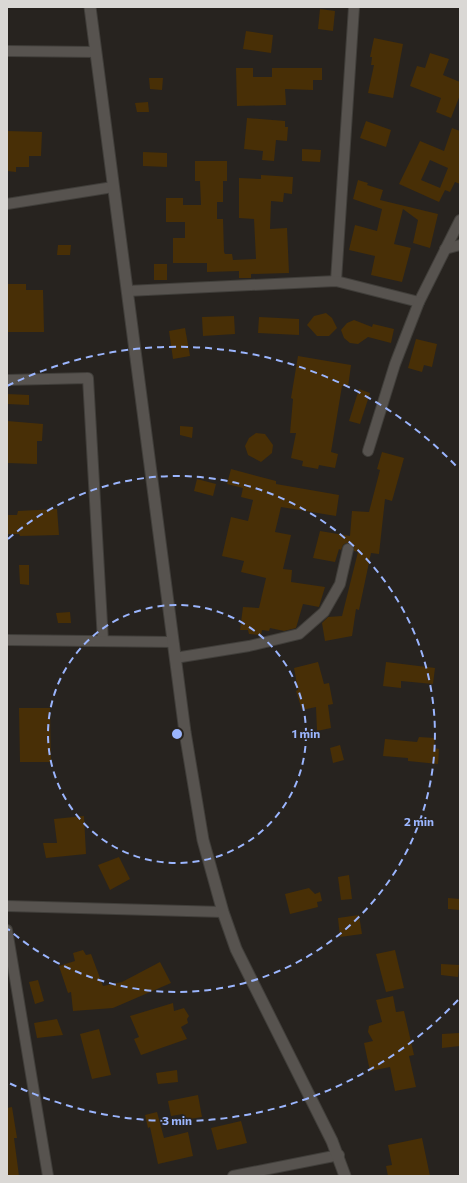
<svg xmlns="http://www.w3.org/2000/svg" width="467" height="1183" font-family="Commissioner,sans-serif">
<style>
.building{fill:#482f06}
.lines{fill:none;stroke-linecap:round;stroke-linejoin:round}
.minor-casing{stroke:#403e3a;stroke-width:12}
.secondary-casing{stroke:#403e3a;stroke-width:13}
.minor{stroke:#57534f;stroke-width:10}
.secondary{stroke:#57534f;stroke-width:11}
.ring{fill:none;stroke:#9bb5fd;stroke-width:2;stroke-dasharray:7 5}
.centre{fill:#9bb5fd;stroke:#27231f;stroke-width:2}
.ring-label{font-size:12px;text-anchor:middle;font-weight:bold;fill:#9bb5fd;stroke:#27231f;stroke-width:3;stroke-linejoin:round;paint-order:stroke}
</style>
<rect width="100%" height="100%" fill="#27231f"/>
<g class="building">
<polygon points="320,9 335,11 333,31 318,29"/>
<polygon points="246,31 273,35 271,53 243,49"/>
<polygon points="374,38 403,44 393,98 368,93 374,65 371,65 372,57 370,57"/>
<polygon points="430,53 449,59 443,75 460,82 460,95 451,118 436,112 441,98 410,86 417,66 425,68"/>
<polygon points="236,68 253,68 253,77 272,77 272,68 322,68 322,80 313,80 313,90 285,89 286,105 237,106"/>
<polygon points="149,78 163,78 162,90 150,89"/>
<polygon points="148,102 149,112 137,112 135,103"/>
<polygon points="247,118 285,121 285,127 288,127 287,141 276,140 274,161 262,160 263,151 244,149"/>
<polygon points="366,121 391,130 386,147 360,138"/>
<polygon points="452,128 460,131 460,184 455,182 450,192 440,188 448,168 430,160 421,180 445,190 439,202 399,184 420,141 444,151"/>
<polygon points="7,131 42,132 41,156 29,156 29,167 16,167 16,172 7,171"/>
<polygon points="302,149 321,150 320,162 302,161"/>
<polygon points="143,152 167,153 167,167 143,166"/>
<polygon points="195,161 227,161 227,181 223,181 223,202 217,202 217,219 223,219 224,252 225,254 232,254 233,260 256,259 254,219 239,218 239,178 261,179 261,175 293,177 292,194 284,193 283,202 271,201 270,229 287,228 289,273 251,274 251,278 239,278 239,271 207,272 207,263 173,263 173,238 185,238 185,222 166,222 166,198 183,198 183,205 201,205 200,181 195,181"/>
<polygon points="358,180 368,183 367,185 383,190 380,200 438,214 430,248 413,243 418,220 403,209 394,244 411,248 402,282 371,275 375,256 349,250 355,225 377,231 382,209 353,199"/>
<polygon points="58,245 71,245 70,255 57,255"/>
<rect x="154" y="264" width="13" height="16"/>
<polygon points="7,284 26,284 26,290 43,290 44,332 7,332"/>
<polygon points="326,313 332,318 337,328 329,336 317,336 307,325 314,316"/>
<polygon points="234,316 235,334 203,336 202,317"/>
<polygon points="259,317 299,319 299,335 258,333"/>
<polygon points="354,320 372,327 373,324 394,329 391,343 368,337 358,344 350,343 344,338 341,330 347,323"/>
<polygon points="185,328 190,356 173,359 169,331"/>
<polygon points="416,339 437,344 432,367 424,365 422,372 408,368"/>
<polygon points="298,356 351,365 348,387 342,386 331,452 338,454 335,468 319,465 318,469 302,466 303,461 291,458 296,433 290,433 293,399 291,398"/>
<polygon points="359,389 370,393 360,424 349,421"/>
<polygon points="7,394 29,395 29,405 7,404"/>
<polygon points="7,421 43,424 42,441 37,441 37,464 7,463"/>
<polygon points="180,426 193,427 192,438 180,435"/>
<polygon points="256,433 265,434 273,445 272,453 261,462 248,455 245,446 249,438"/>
<polygon points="382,452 404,458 392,501 385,499 379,554 371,553 359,610 356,609 352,636 325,641 322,623 328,617 342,616 358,552 354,551 352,544 346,543 343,545 341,550 339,549 335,562 313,558 320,531 350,536 352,511 369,512 380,470 377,469"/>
<polygon points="231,469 276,481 276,484 339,495 336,516 281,507 275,532 291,535 283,569 292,570 291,582 325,587 319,607 303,604 296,628 284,631 270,628 269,631 262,630 261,635 249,634 248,630 240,630 243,607 259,608 266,578 241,572 244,561 222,556 231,517 248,521 253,500 241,497 243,488 227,484"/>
<polygon points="197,479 216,484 213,496 194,491"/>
<polygon points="57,509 59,535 20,536 19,534 7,534 7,515 17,515 18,511"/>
<polygon points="19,565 29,565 29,585 20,584"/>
<polygon points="70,612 71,623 58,623 56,613"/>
<polygon points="318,662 324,684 329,683 333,704 328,705 331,728 317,731 316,707 302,710 296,691 298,690 294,668"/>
<polygon points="386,662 435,668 433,684 401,681 401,688 383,686"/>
<polygon points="19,708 50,708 51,762 20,762"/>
<polygon points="419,737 435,738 434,748 439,749 438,764 408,761 408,758 383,756 385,739 417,742"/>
<polygon points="340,745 344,760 333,763 330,748"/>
<polygon points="84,816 86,854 46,858 43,843 57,843 54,819"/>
<polygon points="119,857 130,879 110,890 98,865"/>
<polygon points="349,875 352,899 341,900 338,877"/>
<polygon points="309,888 315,894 320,892 322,901 317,902 318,907 290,914 285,894"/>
<polygon points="448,898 460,899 460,910 448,909"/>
<polygon points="359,915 362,934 340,937 338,918"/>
<polygon points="83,950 86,955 91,954 103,986 122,982 160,962 171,983 113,1008 73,1011 71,992 68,993 59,966 75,961 73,953"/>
<polygon points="395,950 404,988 386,992 376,954"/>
<polygon points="441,964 459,965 458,977 441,975"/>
<polygon points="38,980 44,1001 35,1004 29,982"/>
<polygon points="393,996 396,1012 404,1011 414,1055 409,1056 416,1087 395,1091 390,1067 370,1071 364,1043 373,1041 368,1032 369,1026 382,1022 376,1000"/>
<polygon points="173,1003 174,1011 184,1008 189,1016 187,1019 188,1023 181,1027 187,1039 141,1055 134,1039 139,1037 130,1016"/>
<polygon points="57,1019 63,1035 37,1038 34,1023"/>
<polygon points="99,1029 111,1075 92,1079 80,1034"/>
<polygon points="459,1033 460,1046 442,1048 442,1034"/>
<polygon points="177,1070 178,1082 158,1084 156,1073"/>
<polygon points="198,1095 202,1117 184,1120 183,1114 171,1116 168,1101"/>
<polygon points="12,1107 17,1138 14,1138 19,1176 7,1176 7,1108"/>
<polygon points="157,1112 164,1138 188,1132 193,1156 158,1164 150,1127 148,1128 145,1115"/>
<polygon points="241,1121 247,1143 217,1150 211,1128"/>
<polygon points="422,1138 430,1176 388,1176 386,1166 392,1165 388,1145"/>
</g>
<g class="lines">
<g class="minor-casing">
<g id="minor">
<polyline points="7,51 96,52"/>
<polyline points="7,204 113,187"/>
<polyline points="445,249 460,245"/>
<polyline points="336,281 354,7"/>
<polyline points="127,291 336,281 419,302 460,220"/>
<polyline points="7,380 88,378 103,641"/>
<polyline points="368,451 395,364 419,302"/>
<polyline points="7,640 173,642"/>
<polyline points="175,658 249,646 299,634 324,612 340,584 348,549"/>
<polyline points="7,906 223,912"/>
<polyline points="7,930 48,1176"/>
<polyline points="233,1176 339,1155"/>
</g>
</g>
<g class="secondary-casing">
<polyline id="secondary" points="90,7 185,732 203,840 223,912 236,949 332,1141 345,1176"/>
</g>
<use href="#minor" class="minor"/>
<use href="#secondary" class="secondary"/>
</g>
<g class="ring">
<circle cx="177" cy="734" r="129"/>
<path d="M8 539A258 258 0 1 1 8 929"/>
<path d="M458 1000A387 387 0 0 1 7 1082M7 386A387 387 0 0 1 458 468"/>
</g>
<circle cx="177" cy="734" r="6" class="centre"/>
<g class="ring-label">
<text x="306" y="738">1 min</text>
<text x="419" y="826">2 min</text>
<text x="177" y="1125">3 min</text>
</g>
<rect width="467" height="1183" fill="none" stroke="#dad8d5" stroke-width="16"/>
</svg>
